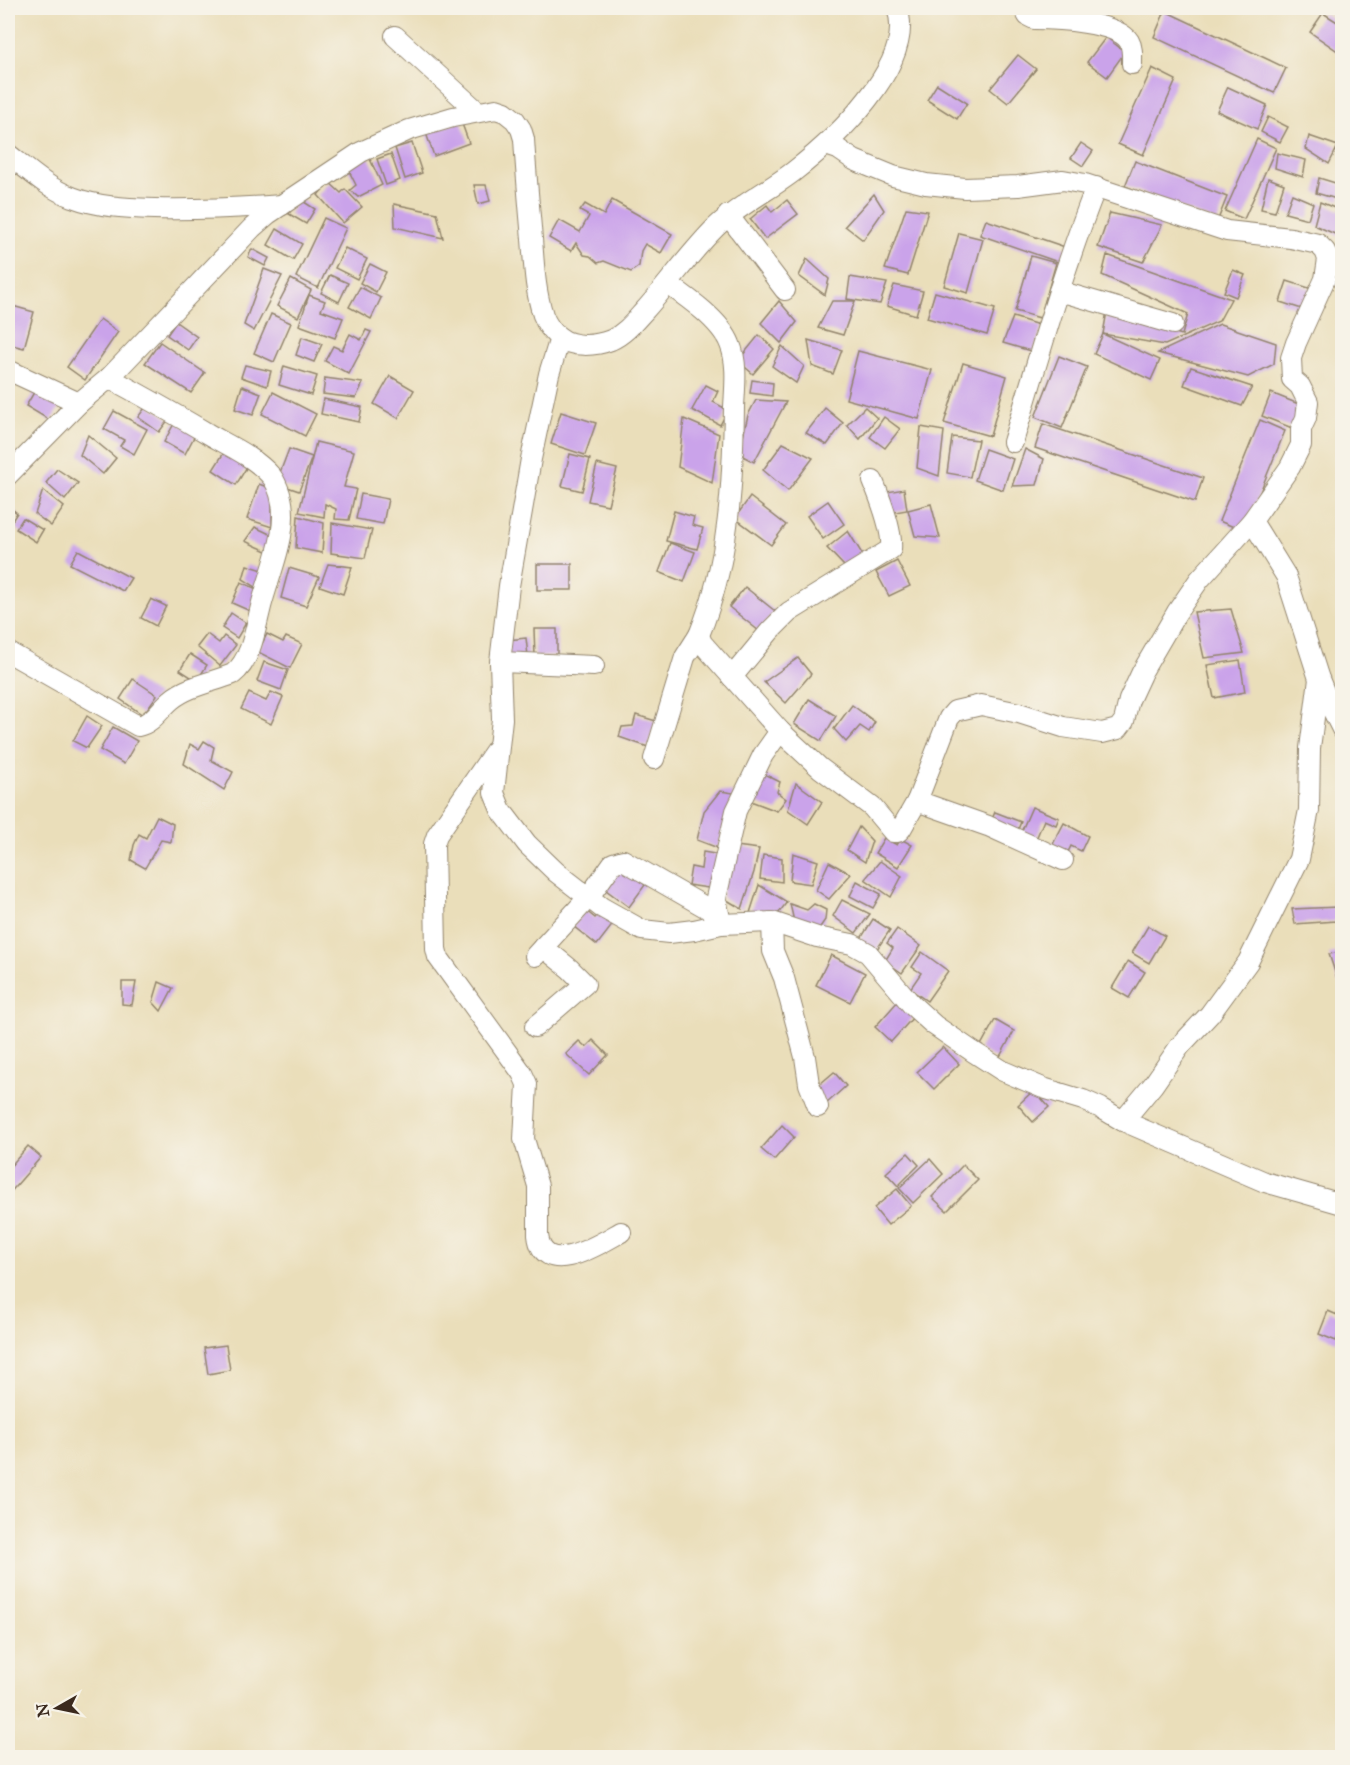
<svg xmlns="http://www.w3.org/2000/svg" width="1350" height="1765" font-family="'IM FELL Great Primer',serif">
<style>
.building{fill:#caa3ea}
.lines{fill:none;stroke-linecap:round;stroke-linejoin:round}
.minor-casing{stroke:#92846c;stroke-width:22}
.minor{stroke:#fff;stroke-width:20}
</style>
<rect width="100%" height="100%" fill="#f7f3e8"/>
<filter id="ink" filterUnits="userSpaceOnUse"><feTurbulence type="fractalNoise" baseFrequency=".0167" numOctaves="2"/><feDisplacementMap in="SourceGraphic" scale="12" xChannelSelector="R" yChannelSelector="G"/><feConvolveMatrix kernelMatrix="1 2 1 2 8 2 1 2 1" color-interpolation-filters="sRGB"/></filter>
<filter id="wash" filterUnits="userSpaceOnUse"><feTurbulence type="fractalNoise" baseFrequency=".008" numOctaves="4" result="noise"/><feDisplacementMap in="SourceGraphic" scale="24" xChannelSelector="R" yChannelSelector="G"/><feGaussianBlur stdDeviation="1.35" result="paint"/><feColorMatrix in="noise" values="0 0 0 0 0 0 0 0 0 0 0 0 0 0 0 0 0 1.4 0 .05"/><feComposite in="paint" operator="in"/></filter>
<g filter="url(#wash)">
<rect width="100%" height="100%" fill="#eadeba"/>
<g id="blocks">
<g class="building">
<polygon points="1165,11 1286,68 1274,93 1154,37"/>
<polygon points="1323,13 1342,25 1342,54 1310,32"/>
<polygon points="1106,37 1125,52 1107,77 1087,62"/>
<polygon points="1018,55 1036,69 1008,103 990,89"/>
<polygon points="1152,68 1176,80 1143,155 1118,144"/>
<polygon points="937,84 967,103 957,119 927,100"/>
<polygon points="1228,87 1267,105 1257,129 1217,111"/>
<polygon points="1268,117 1288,127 1280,142 1261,132"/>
<polygon points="461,121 469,143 434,156 426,133"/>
<polygon points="1309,136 1338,146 1329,164 1306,149"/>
<polygon points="1257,139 1276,148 1244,219 1225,211"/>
<polygon points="412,143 422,173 405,179 395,148"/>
<polygon points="1081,143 1093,151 1083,166 1071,158"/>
<polygon points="1277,153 1306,160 1303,177 1275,168"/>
<polygon points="391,154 400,180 386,185 377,159"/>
<polygon points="369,157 382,185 358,197 350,190 356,185 347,167"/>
<polygon points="1135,161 1227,197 1217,222 1125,186"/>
<polygon points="1268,178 1284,184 1275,212 1261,209"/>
<polygon points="1319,178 1342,185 1340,200 1316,193"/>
<polygon points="329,182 341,193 345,189 362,207 343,223 318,195"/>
<polygon points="474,185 486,185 490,201 478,204"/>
<polygon points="874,194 884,210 863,240 845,226"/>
<polygon points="1292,194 1313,203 1308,219 1285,213"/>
<polygon points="298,198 315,209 306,224 289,214"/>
<polygon points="612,200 672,234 661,253 645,244 641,251 639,266 631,272 604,261 598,263 590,256 584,255 576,243 571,251 549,238 559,220 580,232 589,216 580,211 585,204 604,215"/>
<polygon points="787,200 798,214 765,239 750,219 767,205 772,212"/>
<polygon points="1320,202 1342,211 1342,237 1314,225"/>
<polygon points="394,204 437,213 443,238 395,227"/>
<polygon points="906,208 928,211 908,275 885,269"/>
<polygon points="1110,213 1162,225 1143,262 1098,247"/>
<polygon points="324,218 346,228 318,288 296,277"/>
<polygon points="986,220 1068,248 1061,263 980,235"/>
<polygon points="277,229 302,244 293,260 268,245"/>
<polygon points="959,233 983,239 968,293 944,286"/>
<polygon points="345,248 367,259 357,279 335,268"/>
<polygon points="252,249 269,258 265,266 248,257"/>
<polygon points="1107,255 1231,299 1219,321 1165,345 1103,334 1107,311 1182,335 1188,314 1102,275"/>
<polygon points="1031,256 1056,263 1040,318 1015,311"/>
<polygon points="807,259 829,279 825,295 799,276"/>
<polygon points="370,264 386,272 376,292 360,283"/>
<polygon points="264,269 282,276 254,331 244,325"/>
<polygon points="1233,270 1245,275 1236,297 1224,292"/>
<polygon points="330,275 348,283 339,302 321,293"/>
<polygon points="850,277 887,283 880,304 847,299"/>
<polygon points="291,279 311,290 298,317 277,306"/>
<polygon points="1287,281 1312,289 1305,310 1280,302"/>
<polygon points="894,285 923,291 916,315 887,306"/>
<polygon points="360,287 381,298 371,319 349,307"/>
<polygon points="935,292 995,309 987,335 927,318"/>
<polygon points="309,295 325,301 321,310 343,318 335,338 299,325"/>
<polygon points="779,301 797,322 781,343 761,323"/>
<polygon points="832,301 855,301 843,335 818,328"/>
<polygon points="9,305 34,312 24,348 8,344"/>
<polygon points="271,314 291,323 274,362 254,353"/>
<polygon points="1013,317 1042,326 1034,352 1003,343"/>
<polygon points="100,319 118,332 85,380 67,367"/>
<polygon points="176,322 197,337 188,350 167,335"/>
<polygon points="1220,324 1276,343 1274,364 1248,377 1158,353"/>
<polygon points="366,330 371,332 349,374 325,361 333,346 342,350 350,334 361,340"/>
<polygon points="1103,334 1160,360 1151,380 1094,354"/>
<polygon points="759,335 774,349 753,374 738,361"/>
<polygon points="302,337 322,344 314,362 296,355"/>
<polygon points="808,340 842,350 833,374 812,366"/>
<polygon points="160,342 205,373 191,393 145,363"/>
<polygon points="782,346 804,366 796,383 772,366"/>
<polygon points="858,351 932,370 919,419 846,399"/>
<polygon points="1059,356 1087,367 1062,428 1035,417"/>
<polygon points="963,363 1007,376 990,436 944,423"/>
<polygon points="245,365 271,371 267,386 241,377"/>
<polygon points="284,366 317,376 311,395 279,385"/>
<polygon points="1191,367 1252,387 1242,406 1184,385"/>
<polygon points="390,376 414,390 398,418 374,404"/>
<polygon points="325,378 363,383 356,398 323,394"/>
<polygon points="752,380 773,383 772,396 750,393"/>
<polygon points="706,385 718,391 713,402 728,410 720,425 692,410"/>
<polygon points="242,386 261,393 253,415 235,409"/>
<polygon points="37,387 62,403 51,421 26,406"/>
<polygon points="273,392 316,414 305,436 262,414"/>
<polygon points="1271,393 1301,405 1292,428 1262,416"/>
<polygon points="324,399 362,407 359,422 321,414"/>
<polygon points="756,400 786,402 754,462 739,454 748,415"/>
<polygon points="148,404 169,419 159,432 138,417"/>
<polygon points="865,407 877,418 860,439 847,425"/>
<polygon points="825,408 843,423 827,445 806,433"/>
<polygon points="114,411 147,429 134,454 120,446 124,440 104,429"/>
<polygon points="561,412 596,423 585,455 551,444"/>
<polygon points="884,417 900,429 885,448 870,437"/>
<polygon points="684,419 719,434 712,483 678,467"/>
<polygon points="1260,420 1285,431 1244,531 1219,521"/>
<polygon points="175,422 196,433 185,454 164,442"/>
<polygon points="1043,424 1203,478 1195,502 1035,448"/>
<polygon points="921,427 944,431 939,476 917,468"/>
<polygon points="88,435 116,458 103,474 80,455"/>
<polygon points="952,437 978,440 970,477 947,473"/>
<polygon points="316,442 354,451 344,487 356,489 349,520 335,519 336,509 325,504 324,517 299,512"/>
<polygon points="783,443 813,458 788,491 763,470"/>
<polygon points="289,449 312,457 299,491 276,483"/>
<polygon points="985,449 1013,459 1003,490 975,480"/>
<polygon points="1025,449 1044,459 1037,485 1012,486"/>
<polygon points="225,451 248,465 236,485 213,470"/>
<polygon points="570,454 590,459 582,491 562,486"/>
<polygon points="597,464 617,469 608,505 588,501"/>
<polygon points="57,469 78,483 65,500 46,483"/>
<polygon points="259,484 272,489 272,527 247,519"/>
<polygon points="904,489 907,510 890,513 887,492"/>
<polygon points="43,490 64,507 51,526 35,514"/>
<polygon points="361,494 388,499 383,524 356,519"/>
<polygon points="750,497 786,525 771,545 735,518"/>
<polygon points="828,501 844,524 823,539 807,516"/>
<polygon points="931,504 940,538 915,536 908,510"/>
<polygon points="8,506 17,513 8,527"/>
<polygon points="674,511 694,517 692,525 703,528 697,549 666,541"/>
<polygon points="298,516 324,523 322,553 296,548"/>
<polygon points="23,518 43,530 36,542 16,529"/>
<polygon points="332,523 372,530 365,558 331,553"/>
<polygon points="255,527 276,537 271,553 245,541"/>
<polygon points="848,531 864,557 845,567 827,548"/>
<polygon points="670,543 695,552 684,582 659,572"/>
<polygon points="78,550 131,578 123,591 70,564"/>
<polygon points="897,561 910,586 889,596 876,572"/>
<polygon points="328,564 352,567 343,594 320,586"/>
<rect x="537" y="564" width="35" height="26"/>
<polygon points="247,565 263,570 262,591 243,579"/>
<polygon points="289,568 319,577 306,606 281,598"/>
<polygon points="241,582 259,590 250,611 232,603"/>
<polygon points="745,587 775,611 759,631 729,607"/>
<polygon points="151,599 166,606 156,626 141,618"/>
<polygon points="1231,609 1244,653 1204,658 1194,612"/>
<polygon points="231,613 246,623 237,638 222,628"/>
<polygon points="534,629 557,629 557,656 535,657"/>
<polygon points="207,634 219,643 224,636 236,645 220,666 197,647"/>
<polygon points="267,634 283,642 286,637 302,644 290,668 258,652"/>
<polygon points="526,638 528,656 509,658 508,640"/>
<polygon points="190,654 207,665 197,681 180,670"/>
<polygon points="798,658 811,674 786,703 764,682"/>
<polygon points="1240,660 1245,692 1214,698 1207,665"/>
<polygon points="264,662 288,670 281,690 257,681"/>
<polygon points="133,679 157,695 143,715 120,699"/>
<polygon points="271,692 283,697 271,724 241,709 249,693 266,701"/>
<polygon points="809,699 836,716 821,741 794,724"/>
<polygon points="852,705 875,722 869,732 860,726 846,742 834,729"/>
<polygon points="636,715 656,721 648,747 619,737 622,727 633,726"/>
<polygon points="87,716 102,726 87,748 73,741"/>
<polygon points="113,727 137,741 124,764 100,750"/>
<polygon points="204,741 214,747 211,760 233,772 224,790 184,764 190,744 199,749"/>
<polygon points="760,772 780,782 777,792 786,799 777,811 748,800"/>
<polygon points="796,783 822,802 808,824 788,810"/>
<polygon points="720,791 734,793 718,848 697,840 704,811"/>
<polygon points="1032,807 1059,818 1056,825 1044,820 1034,844 1019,837"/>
<polygon points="995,812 1021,822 1016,834 990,824"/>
<polygon points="157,816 173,824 171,842 161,840 145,868 131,860 134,845 139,834 146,838"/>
<polygon points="1064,823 1088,836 1081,851 1071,846 1066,856 1051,848"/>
<polygon points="859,827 872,841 865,862 847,850"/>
<polygon points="884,838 897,845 901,839 912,845 898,867 875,853"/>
<polygon points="728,845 759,849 754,872 742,909 722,897"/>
<polygon points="703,852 721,855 715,889 688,885 691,867 701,869"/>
<polygon points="793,853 818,861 811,884 790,881"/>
<polygon points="763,855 782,858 782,882 760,879"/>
<polygon points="880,861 902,876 891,897 865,879"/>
<polygon points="829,862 851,874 829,899 816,890"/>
<polygon points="618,865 645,885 629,907 602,887"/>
<polygon points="857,881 881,894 873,908 850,896"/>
<polygon points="759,885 787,902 775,918 749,916"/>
<polygon points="842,900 870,914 856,933 833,916"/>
<polygon points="790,904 807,910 814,904 826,910 825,920 816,933 795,926"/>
<polygon points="1338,907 1336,921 1295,924 1292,909"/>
<polygon points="585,910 595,918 600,912 614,923 597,945 573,926"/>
<polygon points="873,919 890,930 875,952 860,940"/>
<polygon points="1148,926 1165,936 1149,963 1132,953"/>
<polygon points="897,929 921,946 902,973 885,961 893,948 887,943"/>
<polygon points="922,952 948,971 927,1001 910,989 921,973 912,967"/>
<polygon points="1342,952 1342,983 1339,984 1329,954"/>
<polygon points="831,955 865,973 850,1002 816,985"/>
<polygon points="1128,961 1145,972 1129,998 1112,988"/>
<polygon points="122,982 136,982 132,1005 122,1004"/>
<polygon points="159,982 173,988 161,1011 153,1002"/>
<polygon points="899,1000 915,1015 891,1042 875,1027"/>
<polygon points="995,1020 1014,1031 998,1060 979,1049"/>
<polygon points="593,1040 608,1055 589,1075 566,1054 579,1041 586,1047"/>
<polygon points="943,1047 959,1064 934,1089 917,1072"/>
<polygon points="834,1072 846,1086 826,1104 814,1089"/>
<polygon points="1034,1090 1049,1107 1033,1122 1018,1105"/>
<polygon points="782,1125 794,1137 774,1160 761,1149"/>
<polygon points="28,1146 41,1157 8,1195 8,1169"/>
<polygon points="908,1153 919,1165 898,1186 886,1173"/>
<polygon points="930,1159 943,1174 913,1203 899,1188"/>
<polygon points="963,1165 978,1180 947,1211 932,1197"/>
<polygon points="897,1189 911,1206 888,1225 874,1208"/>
<polygon points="1328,1311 1342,1317 1342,1326 1336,1341 1319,1334"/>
<polygon points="226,1345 230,1370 208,1374 204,1348"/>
</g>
</g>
</g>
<g filter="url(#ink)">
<use href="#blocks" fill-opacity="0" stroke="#92846c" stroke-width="1.5"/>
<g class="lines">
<g class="minor-casing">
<g id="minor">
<path d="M1024,8L1028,16L1034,19C1055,19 1117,22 1129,41C1133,48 1132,56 1132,64"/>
<polyline points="395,36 477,111"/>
<polyline points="826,145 838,149 854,160 893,176 926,184 965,188 1018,186 1063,180 1085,184 1227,231 1291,238 1318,244 1325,251 1328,259 1325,279 1296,343 1291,358 1292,379 1300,386 1308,402 1306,418 1301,429 1301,445 1290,467 1252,521 1199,580 1177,612 1142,672 1129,700 1124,721 1118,729 1102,733 1063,727 1019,713 981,705 955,711 949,718 917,801 988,826 1063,860"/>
<path d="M8,154C27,169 49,189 72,197C98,207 126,208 154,209C197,210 239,208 282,205"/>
<polyline points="728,215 785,290"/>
<path d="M668,284C688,298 721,321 730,344C738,363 735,387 734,407C733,484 729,563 699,635L702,643L780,731L820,768L872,807L893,832H898L901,829L917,801"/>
<polyline points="1059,291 1173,324"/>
<polyline points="560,338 549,374 531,459 509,586 500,662 502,719 494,793 501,810 527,844 556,872 601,907 642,930 669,933 694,930 721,924 772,922 817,937 852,944 868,953 912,1005 934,1025 972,1051 1003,1071 1043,1088 1083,1100 1101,1108 1123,1121 1153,1085 1180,1046 1210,1014 1248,962 1299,859 1309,810 1310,748 1319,679"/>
<polyline points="8,370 79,403"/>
<path d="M1013,442C1039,357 1063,270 1096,187"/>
<path d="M8,475L79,403L109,378L252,228L268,214L361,152L409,130L453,117L496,109L505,112L515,120L521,129L524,139C526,172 529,205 532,239C534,264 535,291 543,315C546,323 552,332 559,337C572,348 596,346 611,340C625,334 635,321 645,310C669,283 690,253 716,227C739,205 768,191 793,172C833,141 917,64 897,8"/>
<polyline points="1252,521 1286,576 1319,679 1328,701 1342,729"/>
<path d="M8,652L138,726C152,724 160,709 171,700C187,686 213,682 233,674C254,658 256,620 264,596C273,565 290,526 280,494C278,488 275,481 272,477C257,459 232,447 212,436C178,416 144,396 109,378"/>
<polyline points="500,662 594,666"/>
<path d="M732,677L770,631L789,612L891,549C893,531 880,498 873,481"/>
<path d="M499,745L437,835L434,844L436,949L438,957L522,1073L527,1084L524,1139L538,1186V1235C543,1281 601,1243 621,1232"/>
<polyline points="654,759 685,657 699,635"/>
<polyline points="772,922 773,951 784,978 805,1057 809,1084 818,1107"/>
<polyline points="721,924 716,898 736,811 763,755 780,731"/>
<polyline points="535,956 588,898 613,863 623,860 719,915"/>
<polyline points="535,1027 585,984 570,969 543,947"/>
<polyline points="1123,1121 1265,1182 1342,1204"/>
</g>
</g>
<use href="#minor" class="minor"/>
</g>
</g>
<rect width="1350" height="1765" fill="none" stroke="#f7f3e8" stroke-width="30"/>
<g transform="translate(57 1708) rotate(261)" stroke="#f7f3e8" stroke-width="4.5" paint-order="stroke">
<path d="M0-4.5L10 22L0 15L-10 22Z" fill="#3b2a1e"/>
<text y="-9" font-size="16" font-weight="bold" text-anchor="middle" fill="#3b2a1e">N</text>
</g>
</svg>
